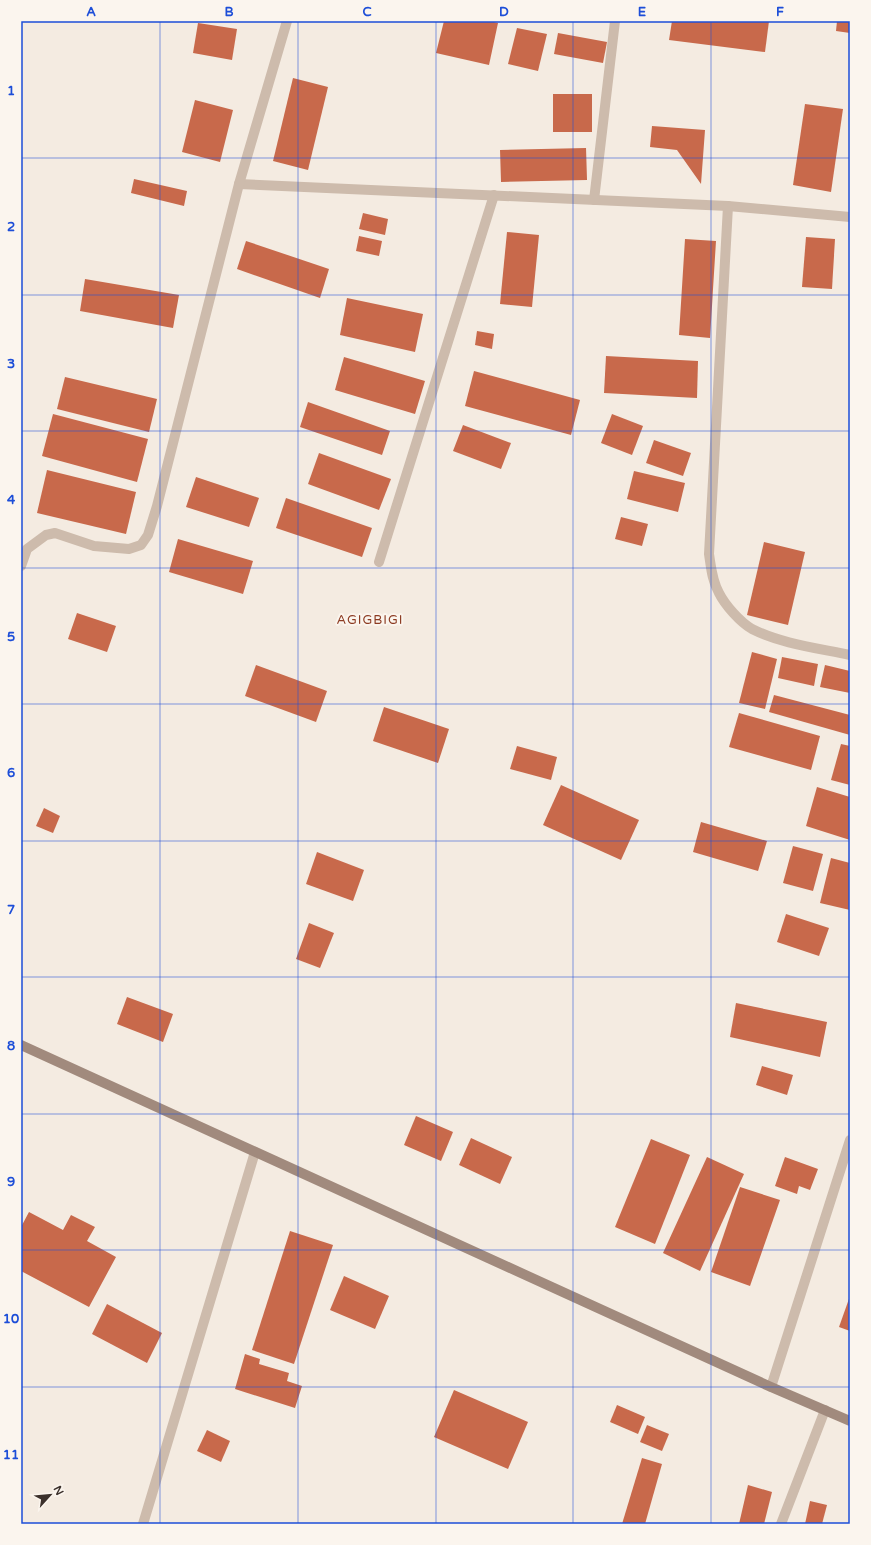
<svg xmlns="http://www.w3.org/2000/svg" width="871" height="1545" font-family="'Varela Round',sans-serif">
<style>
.building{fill:#c8694b}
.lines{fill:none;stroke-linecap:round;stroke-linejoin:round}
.lane{stroke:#cdbbac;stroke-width:10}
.street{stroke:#cdbbac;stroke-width:10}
.secondary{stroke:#a18a7d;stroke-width:10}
.grid{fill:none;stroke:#1d4ed8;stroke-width:1;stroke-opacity:0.55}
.labels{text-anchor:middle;stroke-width:4;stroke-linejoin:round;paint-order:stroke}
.quarter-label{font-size:13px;letter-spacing:1px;fill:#8c3b22;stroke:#fbf5ee}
.neatline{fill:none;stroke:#1d4ed8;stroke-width:1.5}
.grid-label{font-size:13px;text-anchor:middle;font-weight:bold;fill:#1d4ed8}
</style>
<rect width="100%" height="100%" fill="#f4ebe1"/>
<g class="building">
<polygon points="444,21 490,21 498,23 489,65 436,53"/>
<polygon points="672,21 769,21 765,52 669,40"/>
<polygon points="837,21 850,21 850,33 836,31"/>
<polygon points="198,23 237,29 232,60 193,53"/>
<polygon points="517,28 547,34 538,71 508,64"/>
<polygon points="558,33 607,42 603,63 554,54"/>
<polygon points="293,78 328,87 308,170 273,161"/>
<rect x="553" y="94" width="39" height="38"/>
<polygon points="195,100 233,110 220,162 182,152"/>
<polygon points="805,104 843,109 831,192 793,185"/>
<polygon points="652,126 705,130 701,184 677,150 650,147"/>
<polygon points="586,148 587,180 501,182 500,150"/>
<polygon points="134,179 187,191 184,206 131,193"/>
<polygon points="363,213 388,219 385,235 359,229"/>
<polygon points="507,232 539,235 532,307 500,304"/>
<polygon points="359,236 382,241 379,256 356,251"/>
<polygon points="806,237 835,239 832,289 802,287"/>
<polygon points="685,239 716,241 710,338 679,335"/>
<polygon points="246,241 329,269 320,298 237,269"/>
<polygon points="85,279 179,295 173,328 80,311"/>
<polygon points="347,298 423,314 415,352 340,335"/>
<polygon points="477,331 494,334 492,349 475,345"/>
<polygon points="606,356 698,361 697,398 604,393"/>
<polygon points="344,357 425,381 415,414 335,390"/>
<polygon points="474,371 580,400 571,435 465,406"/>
<polygon points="65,377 157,399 149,432 57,409"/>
<polygon points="308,402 390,431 382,455 300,427"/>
<polygon points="53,414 148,439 137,482 42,456"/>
<polygon points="612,414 643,426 632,455 601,443"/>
<polygon points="463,425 511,443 501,469 453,451"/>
<polygon points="654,440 691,453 683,476 646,463"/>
<polygon points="319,453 391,479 379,510 308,484"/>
<polygon points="47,470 136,492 126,534 37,513"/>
<polygon points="634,471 685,483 678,512 627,499"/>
<polygon points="196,477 259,498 249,527 186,507"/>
<polygon points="286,498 372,528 362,557 276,528"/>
<polygon points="621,517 648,524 642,546 615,539"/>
<polygon points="178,539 253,561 243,594 169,572"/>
<polygon points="764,542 805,552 788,625 747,615"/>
<polygon points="77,613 116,626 107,652 68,639"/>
<polygon points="752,652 777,659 765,709 739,703"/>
<polygon points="782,657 818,664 814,686 778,678"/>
<polygon points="256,665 327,691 316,722 245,696"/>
<polygon points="825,665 850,671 850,693 820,687"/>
<polygon points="774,695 850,715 850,735 769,712"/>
<polygon points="384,707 449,729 438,763 373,741"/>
<polygon points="739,713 820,736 811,770 729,747"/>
<polygon points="841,744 850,746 850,785 831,780"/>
<polygon points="517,746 557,757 551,780 510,769"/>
<polygon points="561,785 639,820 621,860 543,825"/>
<polygon points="817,787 850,797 850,840 806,826"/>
<polygon points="44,808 60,816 53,833 36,826"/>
<polygon points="701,822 767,841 758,871 693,852"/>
<polygon points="793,846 823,854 813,891 783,883"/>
<polygon points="317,852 364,870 353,901 306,884"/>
<polygon points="831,858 850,863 850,910 820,903"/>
<polygon points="786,914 829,928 819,956 777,942"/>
<polygon points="309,923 334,933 320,968 296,959"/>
<polygon points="127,997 173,1014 163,1042 117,1024"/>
<polygon points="736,1003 827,1022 820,1057 730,1037"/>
<polygon points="762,1066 793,1075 787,1095 756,1085"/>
<polygon points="416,1116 453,1132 441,1161 404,1145"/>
<polygon points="471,1138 512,1157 500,1184 459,1165"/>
<polygon points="651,1139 690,1155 655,1244 615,1227"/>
<polygon points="707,1157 744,1174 700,1271 663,1253"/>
<polygon points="785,1157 818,1169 810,1190 799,1186 797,1194 775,1186"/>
<polygon points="740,1187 780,1200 750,1286 711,1272"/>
<polygon points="29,1212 63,1230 71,1215 95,1227 87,1241 116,1257 89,1307 21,1271 21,1227"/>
<polygon points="290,1231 333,1245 294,1364 252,1350"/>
<polygon points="344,1276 389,1296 375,1329 330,1310"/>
<polygon points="850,1296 850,1331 839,1327"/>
<polygon points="107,1304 162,1333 147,1363 92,1334"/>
<polygon points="245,1354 260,1359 259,1364 289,1373 287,1381 302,1386 295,1408 235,1389"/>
<polygon points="454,1390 528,1422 508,1469 434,1437"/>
<polygon points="617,1405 645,1417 638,1434 610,1422"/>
<polygon points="647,1425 669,1434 662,1451 640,1442"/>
<polygon points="207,1430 230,1441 221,1462 197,1451"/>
<polygon points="642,1458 662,1464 645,1524 622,1524"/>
<polygon points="748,1485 772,1492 764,1524 739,1524"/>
<polygon points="810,1501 827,1505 822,1524 805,1524"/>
</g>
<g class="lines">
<polyline class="lane" points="781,1524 825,1410"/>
<g class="street">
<polyline points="239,184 728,206 850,217"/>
<polyline points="594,200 615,21"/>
<path d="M728,206L709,554C711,567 712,581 719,593C725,605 740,622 752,629C782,644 817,648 850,655"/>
<polyline points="379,562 494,195"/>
<polyline points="21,566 27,549 46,535 55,533 94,546 129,549 141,545 148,535 157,506 239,184 287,21"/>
<polyline points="771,1387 850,1140"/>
<polyline points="143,1524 255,1152"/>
</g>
<polyline class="secondary" points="21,1045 771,1387 850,1421"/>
</g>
<path class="grid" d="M160,21V1524M298,21V1524M436,21V1524M573,21V1524M711,21V1524M21,158H850M21,295H850M21,431H850M21,568H850M21,704H850M21,841H850M21,977H850M21,1114H850M21,1250H850M21,1387H850"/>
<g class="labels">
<g class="quarter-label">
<text x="370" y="624">AGIGBIGI</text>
</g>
</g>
<rect width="871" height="1545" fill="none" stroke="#fbf5ee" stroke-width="44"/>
<g transform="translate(50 1495) rotate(63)" stroke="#fbf5ee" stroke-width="3" paint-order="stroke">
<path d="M0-3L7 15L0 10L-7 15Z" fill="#3b302b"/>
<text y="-6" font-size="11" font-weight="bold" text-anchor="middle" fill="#3b302b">N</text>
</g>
<rect x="22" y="22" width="827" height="1501" class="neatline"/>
<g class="grid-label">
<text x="91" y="16">A</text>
<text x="229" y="16">B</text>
<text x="367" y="16">C</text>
<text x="504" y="16">D</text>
<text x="642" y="16">E</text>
<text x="780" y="16">F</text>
<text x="11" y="95">1</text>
<text x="11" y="231">2</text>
<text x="11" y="368">3</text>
<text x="11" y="504">4</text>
<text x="11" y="641">5</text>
<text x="11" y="777">6</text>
<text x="11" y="914">7</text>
<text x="11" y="1050">8</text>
<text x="11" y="1186">9</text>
<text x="11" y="1323">10</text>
<text x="11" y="1459">11</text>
</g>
</svg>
